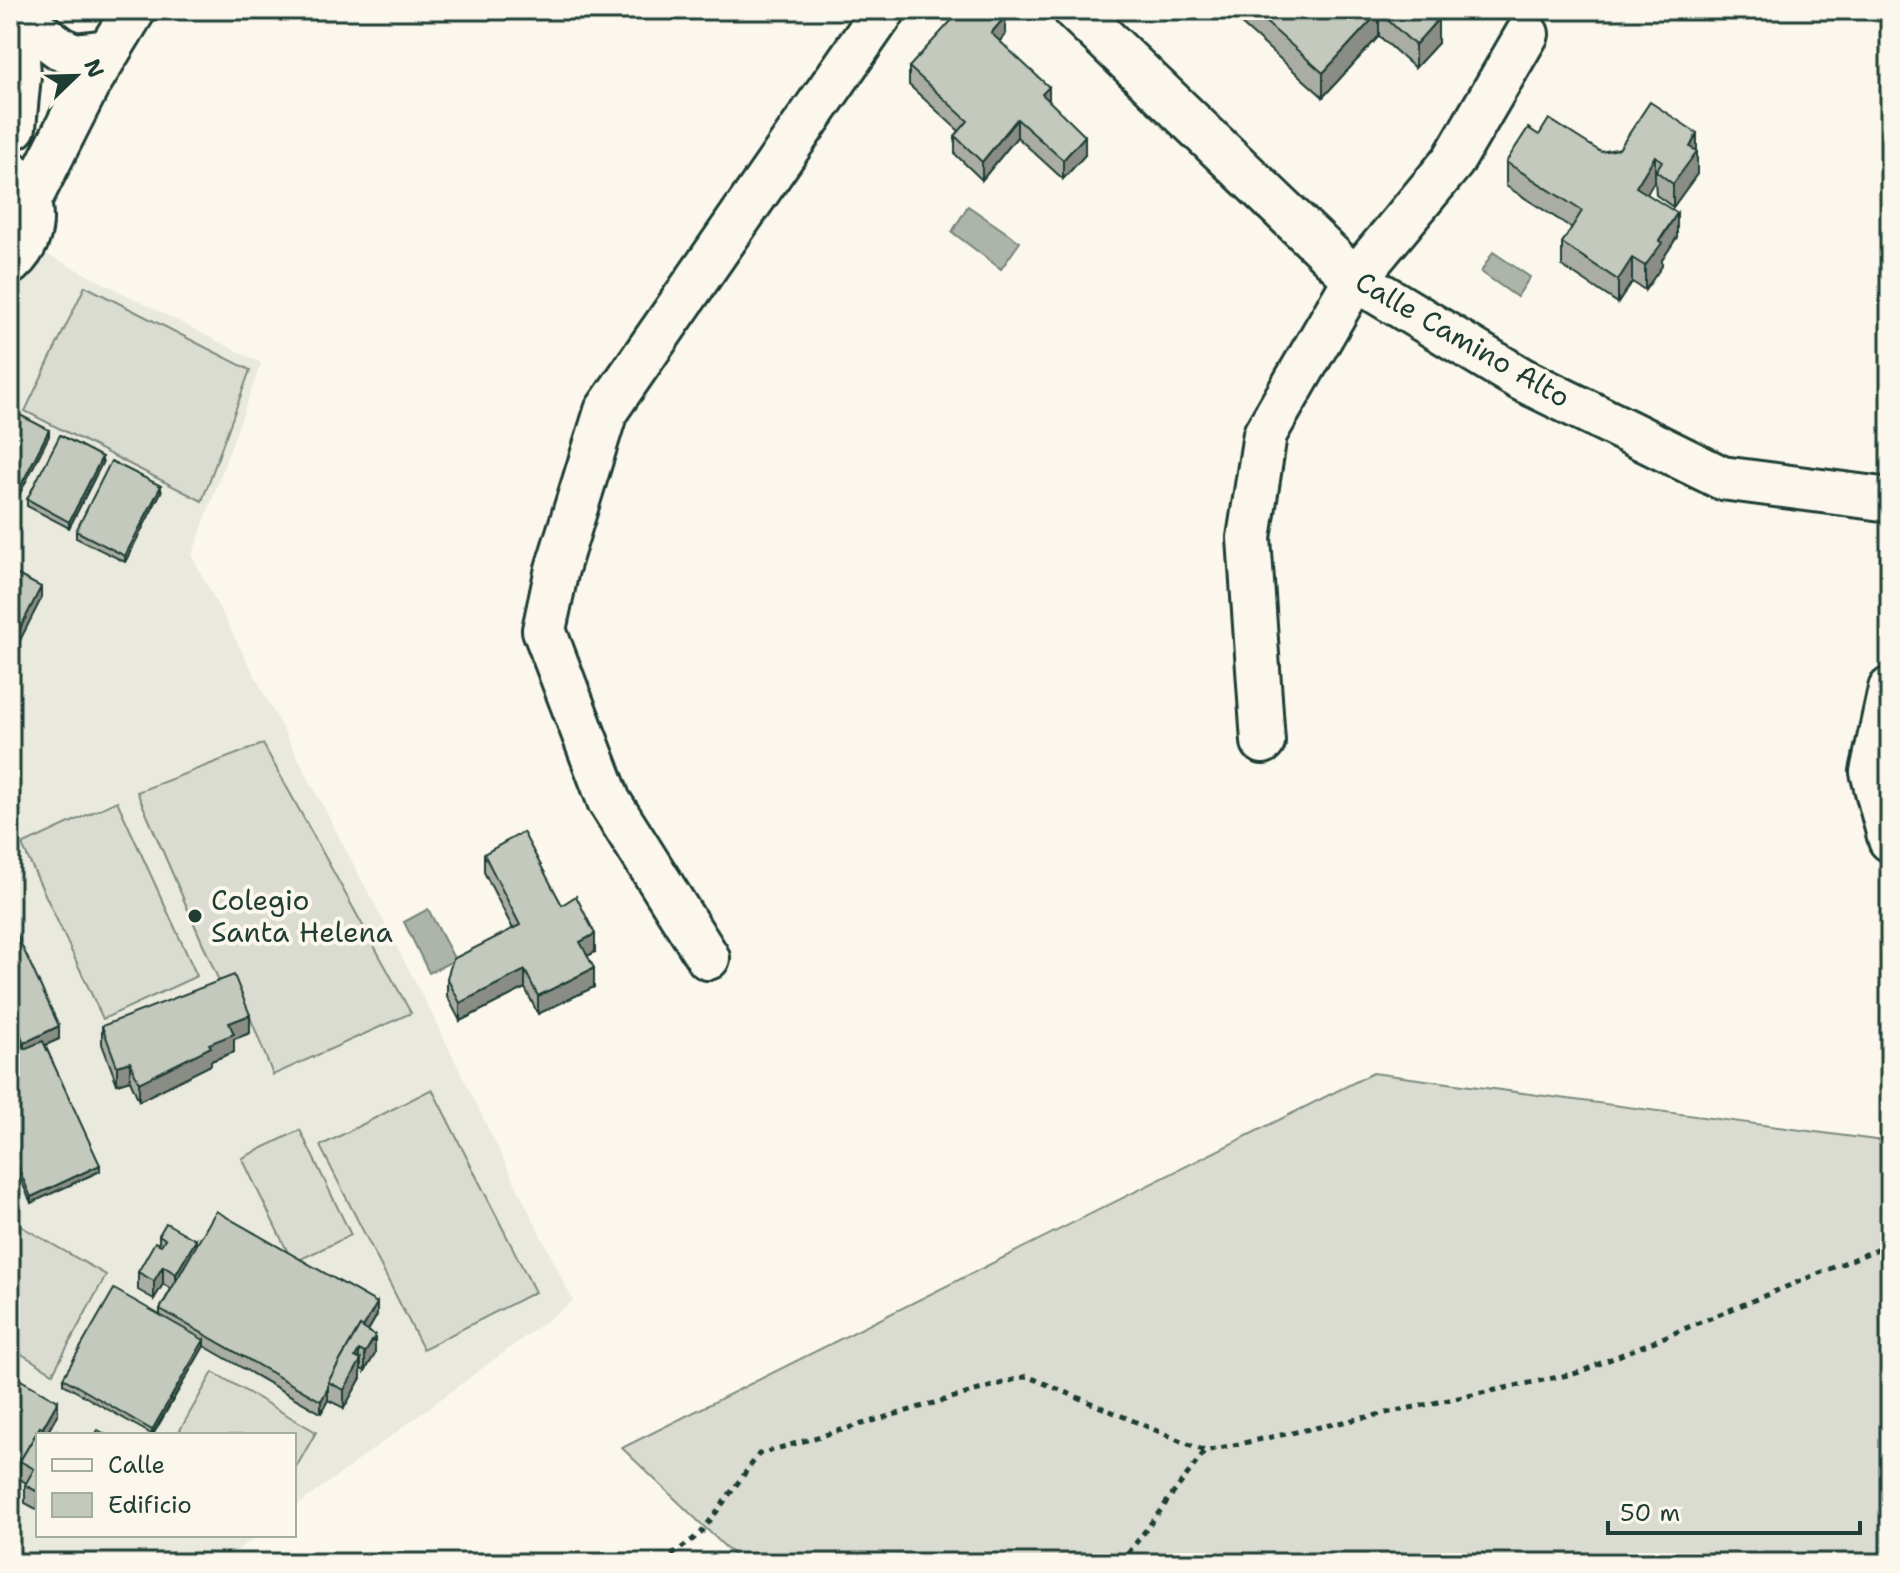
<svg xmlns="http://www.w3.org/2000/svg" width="1900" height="1573" font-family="'Shantell Sans',sans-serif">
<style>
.built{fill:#eae9de}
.grass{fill:#dbdcd1;stroke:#7d8c82;stroke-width:2}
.water{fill:#adb4aa;stroke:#74847b;stroke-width:2}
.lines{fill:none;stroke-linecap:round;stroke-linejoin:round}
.minor-casing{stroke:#1f3d34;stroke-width:48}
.path{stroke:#1f3d34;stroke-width:5;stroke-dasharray:6 6;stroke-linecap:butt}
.minor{stroke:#fbf7ec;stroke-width:42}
.wall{fill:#a9ada3;stroke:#1f3d34;stroke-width:2}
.shaded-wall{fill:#898d85;stroke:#1f3d34;stroke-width:2}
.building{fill:#c4c9be;stroke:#1f3d34;stroke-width:2}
.poi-dot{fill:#1f3d34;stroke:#fbf7ec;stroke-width:3}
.labels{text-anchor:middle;stroke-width:8;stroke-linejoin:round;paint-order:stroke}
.street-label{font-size:28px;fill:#1f3d34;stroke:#fbf7ec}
.poi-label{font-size:28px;fill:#1f3d34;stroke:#fbf7ec;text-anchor:start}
</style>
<rect width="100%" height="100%" fill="#fbf7ec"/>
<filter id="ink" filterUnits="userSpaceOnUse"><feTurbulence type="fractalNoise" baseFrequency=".0125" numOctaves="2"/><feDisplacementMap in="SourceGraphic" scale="16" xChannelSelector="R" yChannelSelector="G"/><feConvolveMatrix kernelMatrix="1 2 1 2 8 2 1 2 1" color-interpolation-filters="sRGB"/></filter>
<g filter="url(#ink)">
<polygon class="built" points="48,255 261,363 192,556 433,1016 573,1301 294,1508 294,1435 38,1435 38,1535 258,1535 220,1563 10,1563 10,291 19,287"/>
<g class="grass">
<polygon points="85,286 250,370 202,501 25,411"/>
<polygon points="263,744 411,1013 273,1075 234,976 219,981 137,792"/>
<polygon points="117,801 197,976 103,1019 22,845"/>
<polygon points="1373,1073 1890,1142 1890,1563 742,1563 622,1448"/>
<polygon points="432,1089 535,1292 423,1349 320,1146"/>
<polygon points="300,1130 351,1235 293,1263 242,1158"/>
<polygon points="10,1220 106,1275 53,1373 10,1347"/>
<polygon points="213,1372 316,1432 294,1471 294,1435 189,1435 180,1430"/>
</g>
<g class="water">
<polygon points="968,206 1020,242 1001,269 952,232"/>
<polygon points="1493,252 1530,277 1517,297 1481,272"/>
<polygon points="428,909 455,960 429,973 404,922"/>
</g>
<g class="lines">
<g class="minor-casing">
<g id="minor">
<polyline points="1075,10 1355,279 1521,379 1722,478 1890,500"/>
<polyline points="16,15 60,48 74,55 108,51"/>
<polyline points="14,127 19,75 15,10"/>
<path d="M10,172C37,199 39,236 10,263"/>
<polyline points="30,200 88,85 134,10"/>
<polyline points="1890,689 1872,772 1890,840"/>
<polyline points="1263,742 1249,538 1265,434 1355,279 1453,161 1527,34"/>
<polyline points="708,958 609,801 544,630 557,569 606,411 884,10"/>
</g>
</g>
<g class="path">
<polyline points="662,1563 701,1533 759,1454 1027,1376 1205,1451 1577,1373 1890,1244"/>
<polyline points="1121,1563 1205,1451"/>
</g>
<use href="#minor" class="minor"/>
</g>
<g class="wall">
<polygon points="1238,10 1428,10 1438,43 1415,68 1379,36 1323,97 1238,21"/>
<polygon points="1005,35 1000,41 1049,101 1085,155 1063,179 1017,137 982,180 955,154 955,136 959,131 909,85 909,67"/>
<polygon points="1697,133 1697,174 1673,207 1656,195 1655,180 1647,194 1677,237 1662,260 1662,266 1645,290 1632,282 1618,303 1562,266 1562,243 1572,228 1506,186 1506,162 1539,135 1601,152"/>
<polygon points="102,463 69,528 27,506 27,499"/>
<polygon points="161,492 125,562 76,538 76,531"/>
<polygon points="484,854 562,905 595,952 587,956 594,987 538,1014 525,988 460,1021 447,996 447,978 513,929 484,872"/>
<polygon points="10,920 59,1039 45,1045 100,1171 31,1203 17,1171 10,1174"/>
<polygon points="102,1026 250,1033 234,1039 234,1052 211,1061 211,1065 139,1101 130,1080 117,1084 102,1044"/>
<polygon points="159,1235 196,1246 377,1315 368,1331 375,1354 365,1371 361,1369 361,1378 344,1408 328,1400 321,1413 204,1346 153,1435 63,1384 63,1378 160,1315 160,1309 171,1289 163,1284 154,1299 138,1290 138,1272 159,1244"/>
<polygon points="10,1374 58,1413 48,1432 38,1435 38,1510 25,1503 25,1485 26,1483 20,1479 10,1498"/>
</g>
<g class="shaded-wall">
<polygon points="1379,12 1379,36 1323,97 1323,73"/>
<polygon points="1005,17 1005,35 991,51 991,33"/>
<polygon points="1438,19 1438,43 1415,68 1415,45"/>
<polygon points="1049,87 1049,105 1042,94"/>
<polygon points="1017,119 1017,137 982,180 982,162"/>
<polygon points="1697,133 1697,174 1673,207 1673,184"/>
<polygon points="1085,136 1085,155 1063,179 1063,160"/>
<polygon points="1655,156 1655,180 1636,211 1636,187"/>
<polygon points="1677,213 1677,237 1662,260 1662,266 1645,290 1645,266"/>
<polygon points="1632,258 1632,282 1618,303 1618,280"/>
<polygon points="49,430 49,436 10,513 10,507"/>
<polygon points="102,457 102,463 69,528 69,522"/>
<polygon points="161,486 161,492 125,562 125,556"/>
<polygon points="41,587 41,599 10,660 10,648"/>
<polygon points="595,934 595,952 580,960 580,942"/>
<polygon points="594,968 594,987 538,1014 538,996"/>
<polygon points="525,970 525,988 460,1021 460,1003"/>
<polygon points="250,1015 250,1033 234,1039 234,1052 211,1061 211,1065 139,1101 139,1083 209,1044 229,1023"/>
<polygon points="59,1026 59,1039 24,1055 24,1043"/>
<polygon points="18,1028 18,1041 10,1044 10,1032"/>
<polygon points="130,1062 130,1080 117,1084 117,1066"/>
<polygon points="17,1165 17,1171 10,1174 10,1168"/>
<polygon points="100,1165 100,1171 31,1203 31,1197"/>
<polygon points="196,1240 196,1258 176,1292 176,1274"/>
<polygon points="163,1266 163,1284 154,1299 154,1281"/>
<polygon points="377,1303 377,1315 336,1386 331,1383"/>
<polygon points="375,1336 375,1354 365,1371 365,1353"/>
<polygon points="204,1340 204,1346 152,1435 152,1430"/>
<polygon points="359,1350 359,1363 361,1360 361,1378 344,1408 344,1390 355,1357"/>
<polygon points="328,1388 328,1400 321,1413 321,1401"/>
<polygon points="58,1401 58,1413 46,1435 39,1435"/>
<polygon points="20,1467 20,1479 10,1498 10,1485"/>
</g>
<g class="building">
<polygon points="961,10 997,10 1005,17 991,33 1049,87 1042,94 1085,136 1063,160 1017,119 982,162 955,136 968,121 909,67"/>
<polygon points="1252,10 1428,10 1438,19 1415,45 1379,12 1323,73"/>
<polygon points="1650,102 1697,133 1690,147 1697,151 1673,184 1656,171 1662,161 1655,156 1636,187 1677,213 1659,241 1662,243 1645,266 1632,258 1618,280 1562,243 1582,211 1506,162 1528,128 1539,135 1549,119 1601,152 1619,149"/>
<polygon points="18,414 49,430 10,507 10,430"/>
<polygon points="60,435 102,457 69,522 27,499"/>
<polygon points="111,461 161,486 125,556 76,531"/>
<polygon points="10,571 41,587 10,648"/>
<polygon points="523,832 562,905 576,896 595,934 580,942 594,968 538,996 525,970 460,1003 447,978 453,959 520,925 484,854"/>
<polygon points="10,920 59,1026 24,1043 18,1028 10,1032"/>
<polygon points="234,975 250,1015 229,1023 234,1034 209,1044 211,1047 139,1083 130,1062 117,1066 102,1026"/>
<polygon points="18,1035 24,1049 43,1041 100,1165 31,1197 17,1165 10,1168 10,1038"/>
<polygon points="216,1211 377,1303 363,1328 360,1326 328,1382 328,1388 321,1401 160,1309"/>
<polygon points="166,1223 196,1240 176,1274 163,1266 154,1281 138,1272 155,1242 161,1245 165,1239 159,1235"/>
<polygon points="114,1289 204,1340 152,1430 63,1378"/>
<polygon points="360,1326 375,1336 365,1353 359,1350 355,1357 361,1360 344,1390 328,1382"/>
<polygon points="10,1374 58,1401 42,1429 40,1427 20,1461 20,1467 10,1485"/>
<polygon points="40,1427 53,1435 38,1435 38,1492 25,1485 34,1469 20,1461"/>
<polygon points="57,1430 66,1435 54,1435"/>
<polygon points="98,1430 107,1435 95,1435"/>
</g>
</g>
<circle class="poi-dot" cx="195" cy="916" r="8"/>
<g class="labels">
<g class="street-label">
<text transform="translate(1463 339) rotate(30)" y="10">Calle Camino Alto</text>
</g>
<g class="poi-label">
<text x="211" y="910">Colegio<tspan x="211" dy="32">Santa Helena</tspan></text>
</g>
</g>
<rect width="1900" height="1573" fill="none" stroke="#fbf7ec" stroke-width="40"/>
<rect x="20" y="20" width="1860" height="1533" fill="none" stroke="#1f3d34" stroke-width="3" filter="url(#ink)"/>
<rect x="36" y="1433" width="260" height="104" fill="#fbf7ec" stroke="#a3ada2" stroke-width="2"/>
<rect x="52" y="1459" width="40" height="12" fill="#fbf7ec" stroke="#a3ada2" stroke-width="2"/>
<text x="108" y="1473" font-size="24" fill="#1f3d34">Calle</text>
<rect x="52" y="1493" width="40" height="24" fill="#c4c9be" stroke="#a3ada2" stroke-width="2"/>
<text x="108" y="1513" font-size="24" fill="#1f3d34">Edificio</text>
<g transform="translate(76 76) rotate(67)" stroke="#fbf7ec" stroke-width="6" paint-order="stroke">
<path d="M0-6L14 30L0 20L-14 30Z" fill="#1f3d34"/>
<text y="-12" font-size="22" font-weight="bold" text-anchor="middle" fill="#1f3d34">N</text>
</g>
<path d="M1608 1521v12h252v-12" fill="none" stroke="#1f3d34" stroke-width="4"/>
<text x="1620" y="1521" font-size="24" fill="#1f3d34" stroke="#fbf7ec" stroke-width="6" paint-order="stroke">50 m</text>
</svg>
